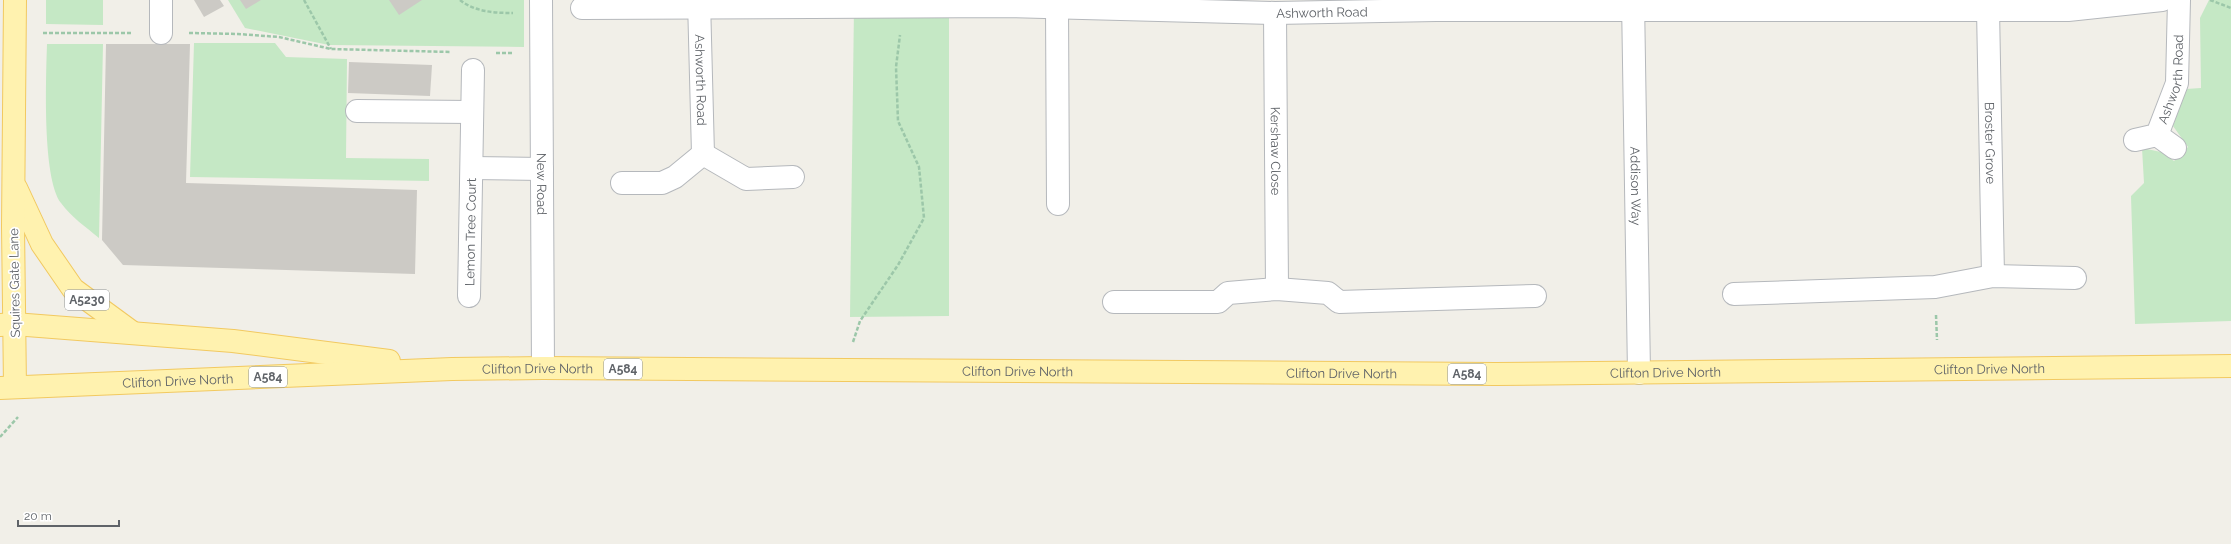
<svg xmlns="http://www.w3.org/2000/svg" width="2231" height="544" font-family="Raleway,sans-serif">
<style>
.green{fill:#c5e8c5}
.building{fill:#cccac5}
.lines{fill:none;stroke-linecap:round;stroke-linejoin:round}
.minor-casing{stroke:#b5b8bc;stroke-width:24}
.major-casing{stroke:#f2c960;stroke-width:24}
.path{stroke:#9cc7a9;stroke-width:2.5;stroke-dasharray:4 2;stroke-linecap:butt}
.minor{stroke:#fff;stroke-width:22}
.major{stroke:#fff2af;stroke-width:22}
.labels{text-anchor:middle;stroke-width:3.5;stroke-linejoin:round;paint-order:stroke}
.shield{fill:#fff;stroke:#8f9295;stroke-width:1}
.shield-label{font-size:12px;font-weight:bold;fill:#5f6368}
.street-label{font-size:13px;fill:#5f6368;stroke:#fff}
</style>
<rect width="100%" height="100%" fill="#f1efe8"/>
<g class="green">
<polygon points="46,0 103,0 103,25 46,24"/>
<polygon points="228,0 524,0 524,47 329,45 245,28"/>
<polygon points="2209,0 2231,0 2231,321 2135,324 2131,196 2144,183 2142,148 2161,152 2174,161 2188,147 2173,126 2186,89 2201,88 2200,18"/>
<polygon points="854,6 949,6 949,316 850,317"/>
<polygon points="194,43 275,43 286,57 347,59 346,158 429,159 429,181 190,177"/>
<path d="M47,44H103L99,238C86,227 71,217 61,203C42,178 46,77 47,44Z"/>
</g>
<g class="building">
<polygon points="194,0 220,0 224,6 204,17"/>
<polygon points="240,0 261,0 246,9"/>
<polygon points="389,0 422,0 399,15"/>
<polygon points="106,44 190,44 186,183 417,190 415,274 123,265 102,240"/>
<polygon points="349,62 432,65 430,96 348,93"/>
</g>
<g class="lines">
<g class="minor-casing">
<g id="minor">
<polyline points="161,0 161,33"/>
<path id="s1" d="M541,0L543,368"/>
<path id="s2" d="M699,0L703,154"/>
<path id="s3" d="M1633,0L1639,373"/>
<polyline points="1057,7 1058,204"/>
<path id="s4" d="M582,8L1008,6L1275,13L1436,10H2068L2162,0"/>
<path id="s5" d="M1988,9L1993,276"/>
<path id="s6" d="M1275,13L1277,289"/>
<polyline points="357,111 472,112"/>
<polyline points="2157,135 2175,148"/>
<path id="s7" d="M2135,140L2157,135L2177,83L2179,0"/>
<polyline points="472,168 542,169"/>
<polyline points="622,183 662,183 675,177 703,154 746,179 793,177"/>
<polyline points="1734,294 1935,287 1993,276 2075,278"/>
<path id="s8" d="M469,296L473,70"/>
<polyline points="1114,302 1218,302 1228,293 1277,289 1328,293 1339,302 1535,296"/>
</g>
</g>
<g class="major-casing">
<g id="major">
<polyline points="16,188 42,244 73,289 133,333"/>
<polyline points="0,325 14,324 233,341 389,361"/>
<polyline points="15,387 13,226 15,0"/>
<path id="s9" d="M0,388L452,369L543,368L1496,374L2231,366"/>
</g>
</g>
<g class="path">
<polyline points="304,0 331,49"/>
<path d="M460,0C475,12 495,13 513,13"/>
<polyline points="2210,0 2231,8"/>
<polyline points="43,33 132,33"/>
<polyline points="189,33 238,34 279,37 331,49 451,52"/>
<polyline points="496,53 513,53"/>
<polyline points="1936,315 1937,340"/>
<polyline points="853,342 860,321 898,265 924,218 919,167 898,121 896,67 900,35"/>
<polyline points="0,437 18,417"/>
</g>
<use href="#minor" class="minor"/>
<use href="#major" class="major"/>
</g>
<g class="labels">
<g class="shield">
<rect x="65" y="290" width="44" height="20" rx="3"/>
<rect x="604" y="359" width="38" height="20" rx="3"/>
<rect x="1448" y="364" width="38" height="20" rx="3"/>
<rect x="249" y="367" width="38" height="20" rx="3"/>
</g>
<g class="shield-label">
<text x="87" y="304">A5230</text>
<text x="623" y="373">A584</text>
<text x="1467" y="378">A584</text>
<text x="268" y="381">A584</text>
</g>
<g class="street-label">
<text dy="5" stroke="none"><textPath href="#s4" startOffset="740">Ashworth Road</textPath></text>
<text dy="5" stroke="none"><textPath href="#s7" startOffset="81">Ashworth Road</textPath></text>
<text dy="5" stroke="none"><textPath href="#s2" startOffset="80">Ashworth Road</textPath></text>
<text dy="5" stroke="none"><textPath href="#s5" startOffset="134">Broster Grove</textPath></text>
<text dy="5" stroke="none"><textPath href="#s6" startOffset="138">Kershaw Close</textPath></text>
<text dy="5" stroke="none"><textPath href="#s1" startOffset="184">New Road</textPath></text>
<text dy="5" stroke="none"><textPath href="#s3" startOffset="186">Addison Way</textPath></text>
<text dy="5" stroke="none"><textPath href="#s8" startOffset="64">Lemon Tree Court</textPath></text>
<text transform="translate(14 283) rotate(-91)" y="5">Squires Gate Lane</text>
<text dy="5" stroke="none"><textPath href="#s9" startOffset="538">Clifton Drive North</textPath></text>
<text dy="5" stroke="none"><textPath href="#s9" startOffset="1990">Clifton Drive North</textPath></text>
<text dy="5" stroke="none"><textPath href="#s9" startOffset="1018">Clifton Drive North</textPath></text>
<text dy="5" stroke="none"><textPath href="#s9" startOffset="1342">Clifton Drive North</textPath></text>
<text dy="5" stroke="none"><textPath href="#s9" startOffset="1666">Clifton Drive North</textPath></text>
<text dy="5" stroke="none"><textPath href="#s9" startOffset="178">Clifton Drive North</textPath></text>
</g>
</g>
<path d="M18 520v6h101v-6" fill="none" stroke="#5f6368" stroke-width="2"/>
<text x="24" y="520" font-size="12" fill="#5f6368" stroke="#ffffff" stroke-width="3" paint-order="stroke">20 m</text>
</svg>
